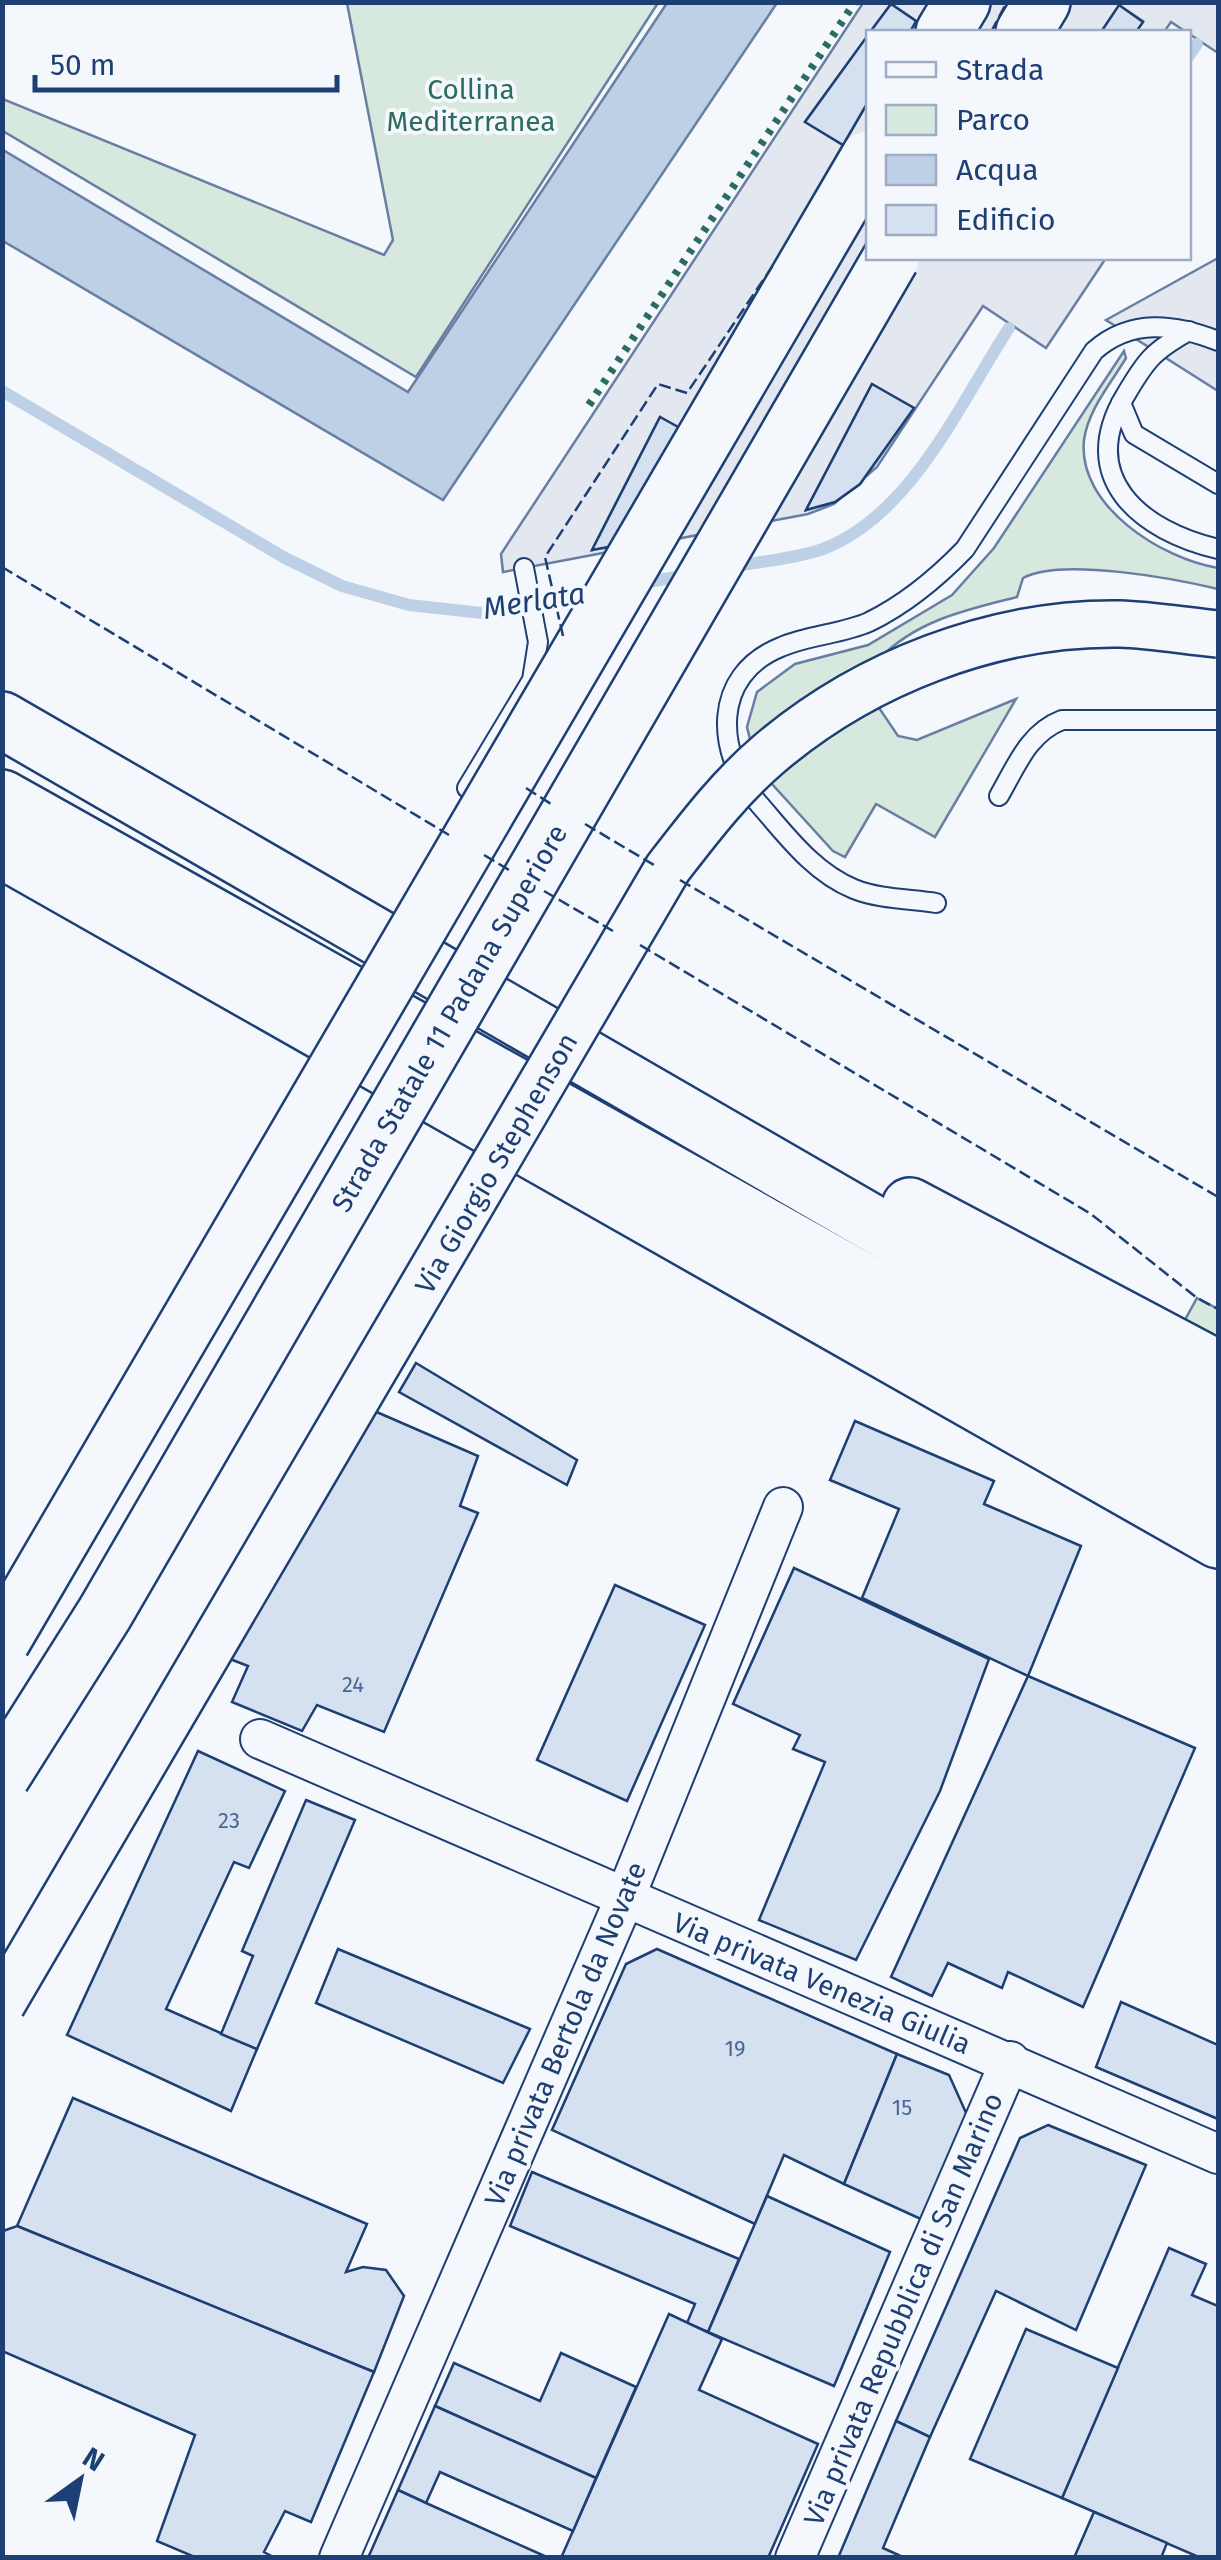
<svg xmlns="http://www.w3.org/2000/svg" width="1221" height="2560" font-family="'Fira Sans',sans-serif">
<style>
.green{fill:#d7e8df;stroke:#687fa3;stroke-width:2.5}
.parking{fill:#e3e8f0;stroke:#687fa3;stroke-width:2.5;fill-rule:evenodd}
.water{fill:#bed0e5;stroke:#687fa3;stroke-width:2.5}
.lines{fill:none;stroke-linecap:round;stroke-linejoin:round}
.stream{stroke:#bed0e5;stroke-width:12}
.building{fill:#d5e0f0;stroke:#1d3f73;stroke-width:2.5}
.service-casing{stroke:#1d3f73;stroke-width:22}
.minor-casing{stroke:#1d3f73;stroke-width:42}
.trunk-casing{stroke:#1d3f73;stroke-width:60}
.motorway-casing{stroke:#1d3f73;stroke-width:60}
.service{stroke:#f4f7fb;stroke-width:18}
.minor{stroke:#f4f7fb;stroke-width:38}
.trunk{stroke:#f4f7fb;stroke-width:55}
.motorway{stroke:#f4f7fb;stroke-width:55}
.tertiary-bridge-casing{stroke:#1d3f73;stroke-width:50;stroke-linecap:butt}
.trunk-bridge-casing{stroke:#1d3f73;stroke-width:60;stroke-linecap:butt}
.tertiary-bridge{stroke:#f4f7fb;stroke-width:45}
.trunk-bridge{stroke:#f4f7fb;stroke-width:55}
.hedge{stroke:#2c6c60;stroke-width:8;stroke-dasharray:5 8;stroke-linecap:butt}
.fence{stroke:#1d3f73;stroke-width:2.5;stroke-dasharray:12 5;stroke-linecap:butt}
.labels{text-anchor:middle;stroke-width:8;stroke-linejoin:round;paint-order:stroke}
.number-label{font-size:22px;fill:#4b6792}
.park-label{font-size:28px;fill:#2c6c60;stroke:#f4f7fb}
.street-label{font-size:28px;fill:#1d3f73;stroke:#f4f7fb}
.water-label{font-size:30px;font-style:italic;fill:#1d3f73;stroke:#f4f7fb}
</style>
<rect width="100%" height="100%" fill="#f4f7fb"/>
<g class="green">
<polygon points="347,3 658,3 416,377 3,131 3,99 384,255 393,240"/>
<path d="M1124,351L1126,358C1111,383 1088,410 1084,440C1077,506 1162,559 1218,568V589C1176,579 1061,557 1023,578L1017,597C966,610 917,620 879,659L875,702L898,736L917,740L1016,699L935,837L876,804L845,857L833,851L772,784L751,743L747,727L757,692L795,664L868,645L952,595L994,548Z"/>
<polygon points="1197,1298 1218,1309 1218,1349 1180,1329"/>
</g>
<g class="parking">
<path d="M863,3H1218V53L1171,22L1164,32H1136L1143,21L1120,6L1101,32H910L916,21L891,4L805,122L843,145L868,102V258H1106L1046,348L983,306L877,467L834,504L808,514L503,572L501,554ZM872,384L913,409L860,484L835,502L806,510ZM660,417L697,438L593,549V548Z"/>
<polygon points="1218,258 1218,391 1106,320"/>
</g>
<polygon class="water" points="667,3 777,3 443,500 3,241 3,150 408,392"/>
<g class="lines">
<g class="stream">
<polyline points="1188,57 1197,44"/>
<polyline points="2,391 285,558 342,586 409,605 482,613 594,593"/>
<path d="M732,567C761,561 795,559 823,549C911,516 960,403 1009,328"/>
<polyline points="638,584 687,575"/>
</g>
</g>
<g class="building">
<polygon points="891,4 916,21 910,32 870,32"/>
<polygon points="1119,5 1143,22 1136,32 1101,32"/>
<polygon points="868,35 868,102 843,145 805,122"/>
<polygon points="872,384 914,408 860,484 835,502 806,510"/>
<polygon points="660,417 698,438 636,542 592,550"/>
<polygon points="416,1363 577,1460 567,1485 399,1392"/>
<polygon points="372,1410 478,1456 460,1506 478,1513 384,1732 317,1705 302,1731 232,1702 248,1666 230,1659"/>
<polygon points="855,1421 994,1481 984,1504 1081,1546 1028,1676 862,1598 899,1509 830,1480"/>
<polygon points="794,1568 989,1659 940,1791 856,1960 759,1920 825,1762 793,1749 800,1735 733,1704"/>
<polygon points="615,1585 705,1625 627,1801 537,1760"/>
<polygon points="1028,1676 1195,1748 1083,2007 1008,1972 1002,1988 948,1963 932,1996 891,1977"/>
<polygon points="198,1751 285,1791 249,1868 234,1862 166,2009 257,2049 231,2111 67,2035"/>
<polygon points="306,1800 355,1820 257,2049 221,2034 253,1956 242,1951"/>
<polygon points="338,1949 530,2029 503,2083 316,2003"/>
<polygon points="657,1949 897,2054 844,2184 784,2155 755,2224 552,2130 626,1964"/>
<polygon points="1121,2002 1218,2045 1218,2119 1096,2067"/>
<polygon points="897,2054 949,2075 967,2115 923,2220 844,2184"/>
<polygon points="73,2098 367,2224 346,2272 363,2267 386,2270 404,2296 374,2372 17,2226"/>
<polygon points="1048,2125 1146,2165 1076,2330 996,2291 930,2437 896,2421 1020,2138"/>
<polygon points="532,2172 739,2259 708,2332 687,2323 695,2304 510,2226"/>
<polygon points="767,2196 890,2252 834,2386 708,2332"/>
<polygon points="17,2226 374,2372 311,2522 285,2511 264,2552 275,2558 197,2558 157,2541 195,2435 2,2351 3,2231"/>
<polygon points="1169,2248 1206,2264 1192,2295 1218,2306 1218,2558 1201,2558 1062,2498"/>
<polygon points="669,2314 722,2339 699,2390 818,2444 768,2558 561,2558"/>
<polygon points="1026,2329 1118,2368 1062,2498 970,2459"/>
<polygon points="561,2353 636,2387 596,2478 435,2406 454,2363 540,2401"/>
<polygon points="435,2406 596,2478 573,2531 440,2472 426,2503 398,2490"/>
<polygon points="896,2421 930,2437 883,2548 905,2558 838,2558"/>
<polygon points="398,2490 426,2503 549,2558 368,2558"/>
<polygon points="1094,2512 1167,2543 1161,2558 1074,2558"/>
</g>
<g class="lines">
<g class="service-casing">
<g id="service">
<path d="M1189,331C1153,351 1146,360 1125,396C1076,478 1141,531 1218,549"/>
<polyline points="1121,403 1134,434 1218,484"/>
<polyline points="467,788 532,680 538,642 524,568"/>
<path d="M999,796C1016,767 1028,733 1062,720H1218"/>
<path d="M936,903C911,899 878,899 854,889C814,873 786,835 759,804C715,753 711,675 781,647C809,635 842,634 869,622C906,604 937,578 965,549L1094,351C1131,318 1175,324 1218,341"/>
</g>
</g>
<g class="minor-casing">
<g id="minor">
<polyline points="260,1739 1218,2154"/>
<polyline points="339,2558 624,1900 783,1507"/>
<polyline points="795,2558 1010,2061"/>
</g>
</g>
<g class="trunk-casing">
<g id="trunk">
<polyline points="944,32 962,2"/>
<polyline points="1024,32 1042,2"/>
</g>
</g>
<g class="motorway-casing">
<g id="motorway">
<polyline points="2,720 1218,1423"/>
<polyline points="2,798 1218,1480"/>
<polyline points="2,850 1218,1540"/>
<polyline points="910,1206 1218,1369"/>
</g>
</g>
<use href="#service" class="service"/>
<use href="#minor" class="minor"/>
<use href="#trunk" class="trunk"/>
<use href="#motorway" class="motorway"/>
<g class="tertiary-bridge-casing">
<path id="tertiary-bridge" d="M2,2004L668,868C699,828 730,787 769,754C864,673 994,622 1120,624C1152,625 1186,631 1218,634"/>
</g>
<g class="trunk-bridge-casing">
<g id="trunk-bridge">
<polyline points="2,1641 868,159"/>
<polyline points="2,1776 105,1613 891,258"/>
</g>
</g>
<use href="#tertiary-bridge" class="tertiary-bridge"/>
<use href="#trunk-bridge" class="trunk-bridge"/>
<polyline class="hedge" points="589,405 855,2"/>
<g class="fence">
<polyline points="991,32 1007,2"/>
<polyline points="2,567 449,835"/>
<polyline points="563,636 545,557 658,384 687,393 774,264"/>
<polyline points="526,788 551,804"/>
<polyline points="585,824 654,865"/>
<polyline points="484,855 509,870"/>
<polyline points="680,880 1218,1197"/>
<polyline points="544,891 613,931"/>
<polyline points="640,945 1091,1214 1197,1298 1218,1309"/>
</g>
</g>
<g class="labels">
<g class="number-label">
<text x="353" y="1692">24</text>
<text x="229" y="1828">23</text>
<text x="735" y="2056">19</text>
<text x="902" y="2115">15</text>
</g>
<g class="park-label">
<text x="471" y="99">Collina<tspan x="471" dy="32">Mediterranea</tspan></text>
</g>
<g class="street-label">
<text transform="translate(449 1018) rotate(-60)" y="10">Strada Statale 11 Padana Superiore</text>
<text transform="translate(496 1163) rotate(-60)" y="10">Via Giorgio Stephenson</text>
<text transform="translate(822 1983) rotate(23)" y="10">Via privata Venezia Giulia</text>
<text transform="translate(565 2034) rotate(-67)" y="10">Via privata Bertola da Novate</text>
<text transform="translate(903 2309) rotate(-67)" y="10">Via privata Repubblica di San Marino</text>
</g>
<g class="water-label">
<text transform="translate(534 601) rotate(-9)" y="10">Merlata</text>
</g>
</g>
<rect width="1221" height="2560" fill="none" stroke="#1d3f73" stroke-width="10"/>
<rect x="866" y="30" width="325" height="230" fill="#f4f7fb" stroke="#9eadc5" stroke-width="2.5"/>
<rect x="886" y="62" width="50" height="15" fill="#f4f7fb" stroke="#9eadc5" stroke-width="2.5"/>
<text x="956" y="80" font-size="30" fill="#1d3f73">Strada</text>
<rect x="886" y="105" width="50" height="30" fill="#d7e8df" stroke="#9eadc5" stroke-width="2.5"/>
<text x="956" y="130" font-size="30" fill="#1d3f73">Parco</text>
<rect x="886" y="155" width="50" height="30" fill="#bed0e5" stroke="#9eadc5" stroke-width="2.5"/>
<text x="956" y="180" font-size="30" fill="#1d3f73">Acqua</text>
<rect x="886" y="205" width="50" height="30" fill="#d5e0f0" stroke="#9eadc5" stroke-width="2.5"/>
<text x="956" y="230" font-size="30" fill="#1d3f73">Edificio</text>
<g transform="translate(80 2480) rotate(33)" stroke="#f4f7fb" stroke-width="8" paint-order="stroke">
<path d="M0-8L18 38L0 25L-18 38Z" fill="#1d3f73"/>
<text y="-15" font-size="28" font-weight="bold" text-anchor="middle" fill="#1d3f73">N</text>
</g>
<path d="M35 75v15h302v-15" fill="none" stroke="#1d3f73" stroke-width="5"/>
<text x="50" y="75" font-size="30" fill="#1d3f73" stroke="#f4f7fb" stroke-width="8" paint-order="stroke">50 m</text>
</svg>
